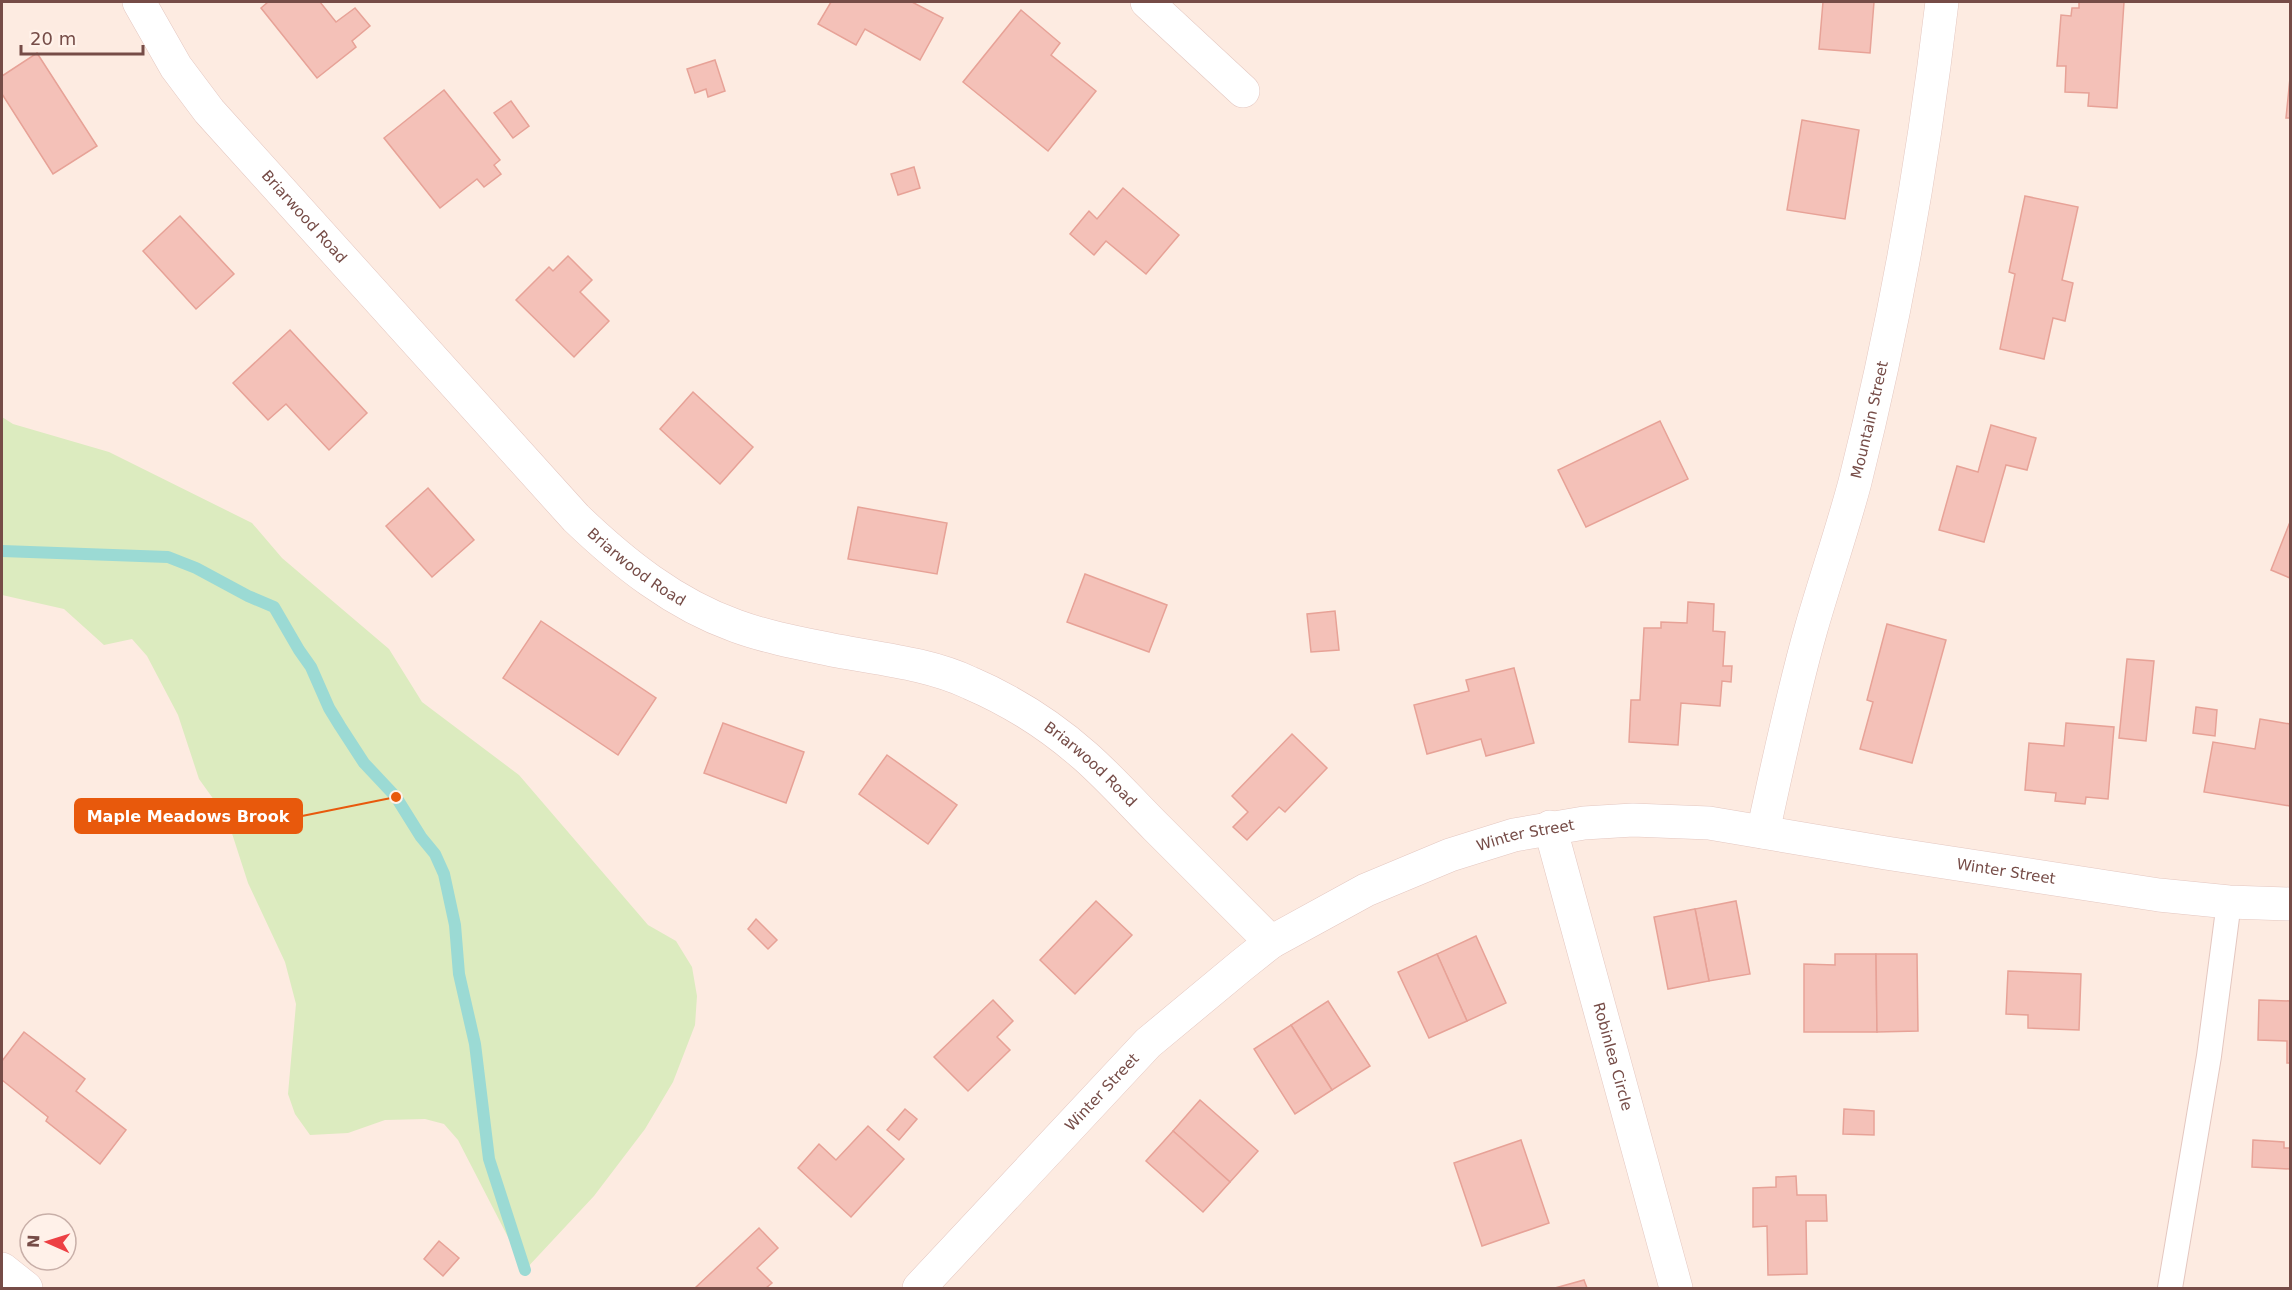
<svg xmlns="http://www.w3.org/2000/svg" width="2292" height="1290" font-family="'DejaVu Sans',sans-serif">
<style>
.green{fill:#dcebbf}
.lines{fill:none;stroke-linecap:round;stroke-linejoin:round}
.stream{stroke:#9bdad4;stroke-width:12}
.building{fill:#f4c1b8;stroke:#e7a297;stroke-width:1.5}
.service-casing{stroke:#e4c7c0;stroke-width:26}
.minor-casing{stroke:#e4c7c0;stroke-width:34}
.tertiary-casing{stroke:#e4c7c0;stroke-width:34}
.service{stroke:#fff;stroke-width:24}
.minor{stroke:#fff;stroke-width:33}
.tertiary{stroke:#fff;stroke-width:33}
.labels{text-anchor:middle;stroke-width:4.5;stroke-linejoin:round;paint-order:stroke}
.street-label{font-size:15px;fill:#764c47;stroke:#fff1e9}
.leader{fill:none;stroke:#e8590c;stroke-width:2}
.callout-dot{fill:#e8590c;stroke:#fff1e9;stroke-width:2}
.callout{fill:#e8590c;stroke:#e8590c;stroke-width:2}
.callout-label{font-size:16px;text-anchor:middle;font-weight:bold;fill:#fff}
</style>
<rect width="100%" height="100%" fill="#fdebe1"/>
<polygon class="green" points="2,417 13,424 109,452 252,523 282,558 389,649 422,702 519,775 648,925 676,941 692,967 697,996 695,1025 673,1082 645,1129 594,1196 525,1270 458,1140 444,1124 425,1119 385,1120 348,1133 310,1135 295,1114 288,1094 296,1004 285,962 248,883 227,818 199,779 178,715 147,656 132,639 104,645 64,609 2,595"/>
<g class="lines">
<polyline class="stream" points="2,551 168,557 196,568 248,596 274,607 299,650 311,667 329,708 340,726 364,763 396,797 421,837 435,854 444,874 455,925 459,974 475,1044 489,1159 525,1270"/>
</g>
<g class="building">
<polygon points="268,2 320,2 336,22 355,8 370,26 352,41 356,47 317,78 261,8"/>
<polygon points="831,2 912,2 943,18 920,60 865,29 856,45 818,24"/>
<polygon points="1823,2 1874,2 1870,53 1819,49"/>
<polygon points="2079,2 2124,2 2117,108 2088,106 2089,93 2065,92 2066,66 2057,66 2061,15 2071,16 2072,8 2079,8"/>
<polygon points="1021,10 1060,43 1051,55 1096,91 1048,151 963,82"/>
<polygon points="37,53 97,146 53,174 2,94 2,76"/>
<polygon points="715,60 725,91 708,97 706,89 695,93 687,69"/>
<polygon points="2290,78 2290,118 2286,118"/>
<polygon points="444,90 500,160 494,165 501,174 484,187 477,179 440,208 384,138"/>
<polygon points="511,101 529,126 513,138 494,113"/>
<polygon points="1802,120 1859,130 1845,219 1787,210"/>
<polygon points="914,167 920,188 898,195 891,174"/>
<polygon points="1123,188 1179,235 1146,274 1106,241 1094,255 1070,234 1089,211 1097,219"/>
<polygon points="2025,196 2078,207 2062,280 2073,283 2065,321 2053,318 2044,359 2000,349 2015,274 2009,272"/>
<polygon points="180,216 234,274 196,309 143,251"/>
<polygon points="568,256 592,280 580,292 609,321 574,357 516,300 549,267 553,271"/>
<polygon points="290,330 367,413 329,450 286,404 268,420 233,383"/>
<polygon points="693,392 753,447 720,484 660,429"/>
<polygon points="1660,421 1688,479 1586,527 1558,470"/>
<polygon points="1991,425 2036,438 2027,470 2006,465 1984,542 1939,530 1957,466 1978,472"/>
<polygon points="428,488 474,540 432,577 386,526"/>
<polygon points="858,507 947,523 937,574 848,559"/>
<polygon points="2290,522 2290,578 2271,570"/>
<polygon points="1085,574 1167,605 1149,652 1067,622"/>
<polygon points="1688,602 1714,604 1713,631 1725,632 1723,666 1732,666 1731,682 1722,681 1720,706 1681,703 1678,745 1629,742 1631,700 1640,700 1644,628 1661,628 1661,622 1687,623"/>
<polygon points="1335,611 1339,650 1311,652 1307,614"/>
<polygon points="541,621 656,698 618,755 503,678"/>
<polygon points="1887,624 1946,640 1912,763 1860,749 1873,702 1867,700"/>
<polygon points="2127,659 2154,661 2146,741 2119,738"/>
<polygon points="1514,668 1534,743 1486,756 1481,739 1427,754 1414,705 1469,691 1466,680"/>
<polygon points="2196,707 2217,710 2215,736 2193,733"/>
<polygon points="2260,719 2290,724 2290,806 2204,792 2213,742 2255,749"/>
<polygon points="723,723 804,752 786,803 704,773"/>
<polygon points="2066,723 2114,727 2108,799 2086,797 2085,804 2055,801 2056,793 2025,790 2029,743 2064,746"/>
<polygon points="1292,734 1327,768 1285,812 1279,807 1247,840 1233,827 1248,812 1232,796"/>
<polygon points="887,755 957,805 928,844 859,794"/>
<polygon points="1096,901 1132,935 1075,994 1040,960"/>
<polygon points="1736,901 1750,974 1709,981 1695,909"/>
<polygon points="1695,909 1709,981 1668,989 1654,917"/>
<polygon points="756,919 777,940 768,949 748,929"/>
<polygon points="1476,936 1506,1003 1467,1021 1437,954"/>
<polygon points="1437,954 1467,1021 1429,1038 1398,972"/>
<polygon points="1835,954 1876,954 1877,1032 1804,1032 1804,964 1835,965"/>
<polygon points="1876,954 1917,954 1918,1031 1877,1032"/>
<polygon points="2008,971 2081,974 2079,1030 2028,1028 2028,1015 2006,1014"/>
<polygon points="993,1000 1013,1021 997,1037 1010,1050 968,1091 934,1057"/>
<polygon points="2259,1000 2290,1001 2290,1063 2287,1063 2287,1041 2258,1040"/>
<polygon points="1328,1001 1370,1066 1332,1090 1291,1025"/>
<polygon points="1291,1025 1332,1090 1295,1114 1254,1049"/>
<polygon points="24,1032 85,1079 76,1091 126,1130 100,1164 46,1121 48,1117 2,1080 2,1061"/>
<polygon points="1200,1100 1258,1151 1230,1182 1173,1131"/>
<polygon points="905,1109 917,1119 899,1140 887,1130"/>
<polygon points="1844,1109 1874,1111 1874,1135 1843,1134"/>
<polygon points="868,1126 904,1159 851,1217 798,1168 819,1144 836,1160"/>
<polygon points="1173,1131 1230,1182 1203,1212 1146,1161"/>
<polygon points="1521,1140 1549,1223 1482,1246 1454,1163"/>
<polygon points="2253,1140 2284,1142 2284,1148 2290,1148 2290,1169 2252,1167"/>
<polygon points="1796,1176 1797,1195 1826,1195 1827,1221 1806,1221 1807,1274 1768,1275 1767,1226 1753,1227 1753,1188 1776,1187 1776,1177"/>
<polygon points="759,1228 778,1248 757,1268 772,1283 766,1288 695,1288"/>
<polygon points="439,1241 459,1258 443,1276 424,1259"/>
<polygon points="1584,1280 1587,1288 1555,1288"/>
</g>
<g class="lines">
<g class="service-casing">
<polyline id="service" points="2170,1288 2209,1056 2229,902"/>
</g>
<g class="minor-casing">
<g id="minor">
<path id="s1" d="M139,2L176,67L209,111L576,518C623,563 674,604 736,626C769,638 804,644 838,651C881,659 930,664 970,683C1012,701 1051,726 1085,756C1110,778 1132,803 1156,827C1194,865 1233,904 1271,942"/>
<polyline points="1147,2 1243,91"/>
<path id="s2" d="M1550,827L1676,1288"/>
<path id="s3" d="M1763,832C1778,764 1792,696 1811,629C1825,580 1842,531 1855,482C1895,323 1923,164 1942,2"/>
</g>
</g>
<g class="tertiary-casing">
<g id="tertiary">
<polyline points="2,1269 26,1288"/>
<path id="s4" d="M919,1288L1148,1043L1242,965L1271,942L1366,890L1450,855L1514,835L1584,823L1633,820L1709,823L1886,853L2159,895L2229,902L2290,904"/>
</g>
</g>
<use href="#service" class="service"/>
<use href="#minor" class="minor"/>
<use href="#tertiary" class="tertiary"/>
</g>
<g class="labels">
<g class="street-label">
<text dy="5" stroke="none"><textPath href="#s1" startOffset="272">Briarwood Road</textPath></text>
<text dy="5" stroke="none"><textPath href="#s3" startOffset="426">Mountain Street</textPath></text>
<text dy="5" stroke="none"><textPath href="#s1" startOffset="756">Briarwood Road</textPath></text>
<text dy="5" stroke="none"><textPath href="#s1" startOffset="1260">Briarwood Road</textPath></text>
<text dy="5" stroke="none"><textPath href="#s4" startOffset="772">Winter Street</textPath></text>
<text dy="5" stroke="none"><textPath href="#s4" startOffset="1258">Winter Street</textPath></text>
<text dy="5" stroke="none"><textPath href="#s2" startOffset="238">Robinlea Circle</textPath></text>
<text dy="5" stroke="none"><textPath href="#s4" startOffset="268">Winter Street</textPath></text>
</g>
</g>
<path class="leader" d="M396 797L302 816"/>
<circle class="callout-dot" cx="396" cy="797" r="6"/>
<rect class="callout" x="75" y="799" width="227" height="34" rx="6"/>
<g class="callout-label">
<text x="188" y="822">Maple Meadows Brook</text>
</g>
<rect width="2292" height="1290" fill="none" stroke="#764c47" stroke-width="6"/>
<g transform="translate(48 1242) rotate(273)"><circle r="28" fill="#fff1e9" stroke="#c8afa8" stroke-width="1.5"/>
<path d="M0-4.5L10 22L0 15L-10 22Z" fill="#ed4044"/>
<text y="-9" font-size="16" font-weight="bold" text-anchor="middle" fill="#764c47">N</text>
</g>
<path d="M21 45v9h122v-9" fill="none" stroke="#764c47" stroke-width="3"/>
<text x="30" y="45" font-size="18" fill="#764c47" stroke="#fff1e9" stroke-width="4.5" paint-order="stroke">20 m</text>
</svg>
